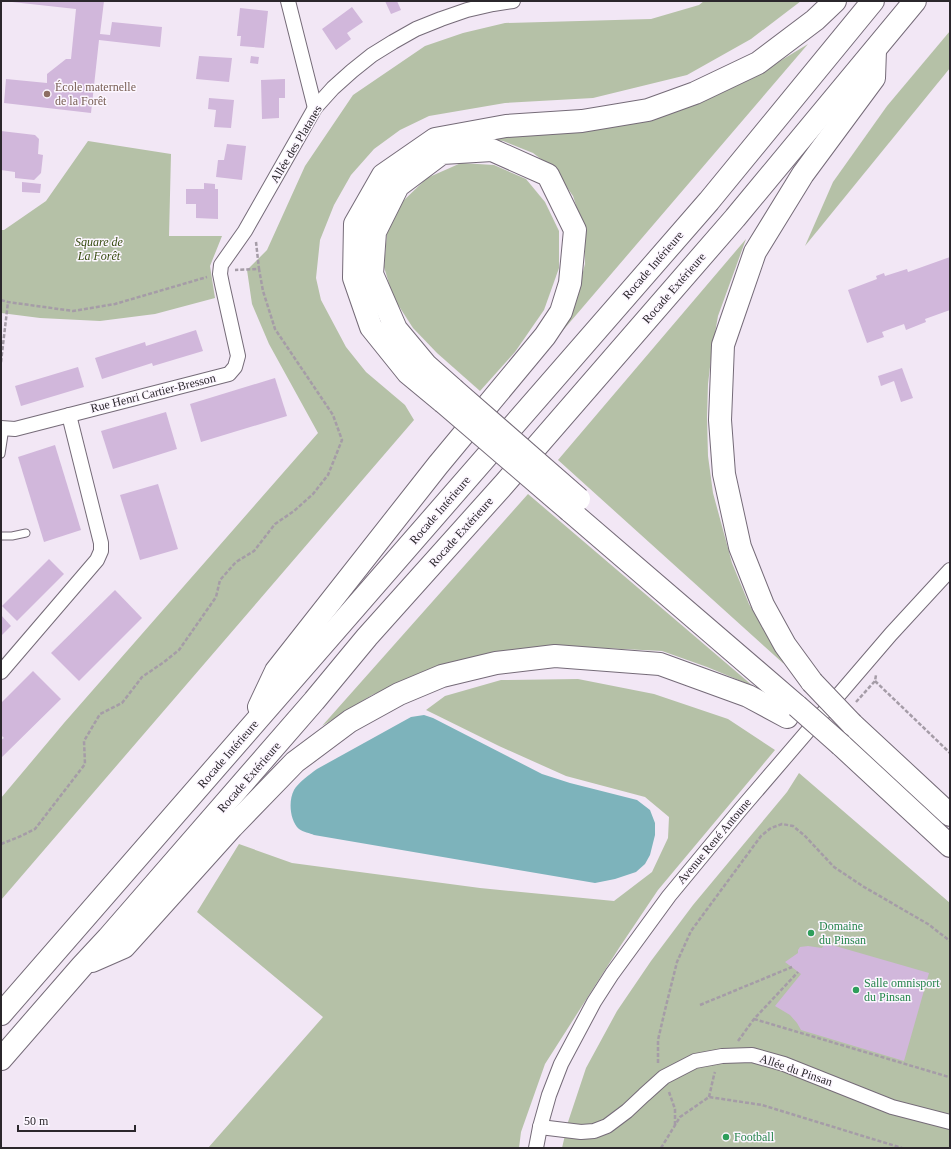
<svg xmlns="http://www.w3.org/2000/svg" width="951" height="1149" font-family="Georgia,serif">
<style>
.green{fill:#b5c1a7}
.water{fill:#7db3bb}
.building{fill:#d1b7db}
.lines{fill:none;stroke-linecap:round;stroke-linejoin:round}
.lane-casing{stroke:#756b78;stroke-width:9}
.street-casing{stroke:#756b78;stroke-width:16}
.highway-casing{stroke:#756b78;stroke-width:24}
.path{stroke:#a59ca7;stroke-width:2.5;stroke-dasharray:4 2;stroke-linecap:butt}
.lane{stroke:#fff;stroke-width:7}
.street{stroke:#fff;stroke-width:14}
.highway{stroke:#fff;stroke-width:22}
.highway-bridge-casing{stroke:#756b78;stroke-width:24;stroke-linecap:butt}
.highway-bridge{stroke:#fff;stroke-width:22}
.education-dot{fill:#8d6e63;stroke:#fcf6ff;stroke-width:1.5}
.leisure-dot{fill:#2e9e5b;stroke:#fcf6ff;stroke-width:1.5}
.labels{text-anchor:middle;stroke-width:3;stroke-linejoin:round;paint-order:stroke}
.education-label{font-size:12px;fill:#785e54;stroke:#fcf6ff;text-anchor:start}
.street-label{font-size:12px;fill:#2b272c;stroke:#fcf6ff}
.park-label{font-size:12px;font-style:italic;fill:#364b0f;stroke:#fcf6ff}
.leisure-label{font-size:12px;fill:#27864d;stroke:#fcf6ff;text-anchor:start}
</style>
<rect width="100%" height="100%" fill="#f2e7f5"/>
<g class="green">
<polygon points="704,1 801,1 751,39 687,75 593,98 505,103 429,116 400,130 374,149 351,175 334,205 320,240 316,278 321,300 346,347 366,372 405,405 414,420 1,900 1,798 64,723 318,433 269,344 252,304 247,270 267,250 305,166 353,95 425,46 463,33 505,23 651,19 699,5"/>
<polygon points="950,31 950,68 805,246 833,182 887,106"/>
<polygon points="808,44 547,349 575,302 585,264 584,230 573,196 554,169 533,153 503,141 483,138 754,77"/>
<polygon points="88,141 171,154 169,236 222,236 210,266 215,298 155,314 100,321 40,318 1,313 1,230 4,230 46,201"/>
<polygon points="461,163 494,165 526,179 545,202 559,231 559,268 544,310 515,352 480,391 437,353 413,328 393,297 384,267 387,233 401,203 427,178"/>
<polygon points="746,239 718,316 712,350 708,384 707,417 708,456 713,493 732,563 749,604 784,664 558,460"/>
<polygon points="528,494 753,686 707,667 662,651 563,646 515,650 464,660 413,678 372,695 322,726"/>
<polygon points="578,679 654,694 728,719 775,750 658,890 619,948 545,1064 521,1132 519,1148 208,1148 323,1017 197,912 239,844 292,863 480,888 614,901 652,872 668,838 669,817 645,797 566,776 499,746 426,710 445,696 501,680"/>
<polygon points="799,773 950,903 950,1148 562,1148 568,1122 586,1068 617,1011 651,961 693,905 787,792"/>
</g>
<path class="water" d="M424,715L433,718L542,774L570,783L637,800L650,810L655,823V835L650,855L645,864L636,872L615,879L595,883L314,835C310,833 303,832 299,829C290,821 288,801 294,790C298,783 310,774 317,769L411,717Z"/>
<g class="building">
<polygon points="12,1 104,1 100,34 110,35 112,22 162,27 160,47 99,40 91,113 4,103 6,79 47,83 47,74 66,59 71,59 76,9 12,2"/>
<polygon points="385,1 397,1 401,10 391,14"/>
<polygon points="352,7 363,22 347,33 351,39 336,50 322,29"/>
<polygon points="240,8 268,11 264,48 240,46 241,36 237,36"/>
<polygon points="199,56 232,58 229,82 196,79"/>
<polygon points="251,56 259,57 258,64 250,63"/>
<polygon points="285,79 285,98 279,98 279,118 262,119 261,80"/>
<polygon points="209,98 234,100 231,128 214,127 216,110 208,109"/>
<polygon points="1,131 35,135 39,139 38,154 43,155 41,173 34,180 15,178 15,172 1,170"/>
<polygon points="227,144 246,146 242,180 216,177 218,160 224,160"/>
<polygon points="22,182 41,184 40,193 22,192"/>
<polygon points="204,183 215,184 215,189 218,189 218,219 196,218 196,204 186,204 186,189 204,189"/>
<polygon points="950,257 950,310 925,319 926,322 906,330 904,324 882,332 884,337 867,343 848,290 877,279 876,276 884,273 885,276 907,269 908,272"/>
<polygon points="196,330 203,351 153,366 152,363 102,379 95,358 145,342 146,346"/>
<polygon points="78,367 84,387 21,406 15,386"/>
<polygon points="902,368 913,398 901,402 894,381 881,386 878,376"/>
<polygon points="275,378 287,416 201,442 190,404"/>
<polygon points="166,412 177,449 113,469 101,431"/>
<polygon points="55,445 81,530 44,542 18,457"/>
<polygon points="158,484 178,549 140,560 120,495"/>
<polygon points="49,559 64,574 17,621 2,606"/>
<polygon points="115,590 142,618 79,681 51,653"/>
<polygon points="1,615 11,626 1,636"/>
<polygon points="33,671 61,699 1,758 1,740 4,738 1,735 1,703"/>
<polygon points="825,943 929,973 904,1061 801,1030 797,1023 790,1015 775,1006 801,974 785,962 798,953 798,950 800,947 808,946 822,948"/>
</g>
<g class="lines">
<g class="lane-casing">
<g id="lane">
<polyline points="1,454 5,428"/>
<polyline points="1,536 12,536 26,533"/>
</g>
</g>
<g class="street-casing">
<g id="street">
<polyline points="288,1 315,108"/>
<polyline points="1,428 15,429 229,374 235,367 238,356 222,284 220,274 221,265 245,231 315,108 333,88 352,71 372,55 393,42 416,29 441,19 467,10 493,4 513,1"/>
<polyline points="1,672 97,560 101,551 101,543 69,415"/>
<polyline points="540,1127 581,1132 594,1131 607,1126 627,1111 644,1095 664,1077 695,1061 722,1056 752,1055 784,1064 892,1107 950,1122"/>
<polyline points="536,1148 540,1127 549,1095 561,1064 594,1002 612,974 669,896 740,810 891,634 950,570"/>
</g>
</g>
<g class="highway-casing">
<g id="highway">
<polyline points="443,402 408,373 371,327 354,278 355,224 383,175 435,139 506,126 582,121 648,110 695,93 758,63 815,20 835,1"/>
<polyline points="570,511 797,706"/>
<polyline points="812,682 785,645 763,605 740,547 724,474 720,420 723,345 755,252 803,174 874,78 875,50"/>
<polyline points="259,707 276,671 438,465 545,336 561,312 570,283 575,230 548,175 492,150 442,153 398,186 375,232 372,274 396,329 426,365 453,389"/>
<polyline points="852,724 950,815"/>
<polyline points="841,745 950,846"/>
<polyline points="92,961 124,947 232,827 295,762 350,721 399,694 442,676 496,663 555,656 660,664 748,696 787,717"/>
<polyline points="1,1014 709,201 873,1"/>
<polyline points="1,1059 82,966 108,938 314,701 367,637 505,483 735,218 915,1"/>
</g>
</g>
<g class="path">
<polyline points="256,242 259,269"/>
<polyline points="1,300 8,302 73,311 115,304 207,277"/>
<polyline points="1,362 8,302"/>
<polyline points="875,681 950,753"/>
<polyline points="856,702 875,681 876,675"/>
<polyline points="1,844 21,836 35,829 85,764 84,741 100,714 122,703 142,677 164,662 179,650 216,597 220,580 236,562 254,551 275,524 294,511 313,494 328,475 342,440 333,415 275,329 263,291 259,269 235,270"/>
<polyline points="700,1005 792,967"/>
<polyline points="754,1019 949,1077"/>
<polyline points="738,1041 754,1019 798,972"/>
<polyline points="658,1063 658,1040 665,1010 677,962 691,931 761,836 771,828 782,824 793,826 805,836 834,867 864,887 928,924 950,941"/>
<polyline points="669,1092 675,1109 675,1126"/>
<polyline points="709,1097 714,1075 715,1072"/>
<polyline points="661,1148 680,1117 709,1097 762,1105 902,1148"/>
</g>
<use href="#lane" class="lane"/>
<use href="#street" class="street"/>
<use href="#highway" class="highway"/>
<g class="highway-bridge-casing">
<g id="highway-bridge">
<polyline points="453,389 579,499"/>
<polyline points="443,402 570,511"/>
<polyline points="812,682 852,724"/>
<polyline points="797,706 841,745"/>
</g>
</g>
<use href="#highway-bridge" class="highway-bridge"/>
</g>
<circle class="education-dot" cx="47" cy="94" r="4"/>
<g class="leisure-dot">
<circle cx="811" cy="933" r="4"/>
<circle cx="856" cy="990" r="4"/>
<circle cx="726" cy="1137" r="4"/>
</g>
<g class="labels">
<g class="education-label">
<text x="55" y="91">École maternelle<tspan x="55" dy="14">de la Forêt</tspan></text>
</g>
<g class="street-label">
<text transform="translate(296 144) rotate(-59)" y="4">Allée des Platanes</text>
<text transform="translate(653 265) rotate(-49)" y="4">Rocade Intérieure</text>
<text transform="translate(674 288) rotate(-49)" y="4">Rocade Extérieure</text>
<text transform="translate(153 393) rotate(-14)" y="4">Rue Henri Cartier-Bresson</text>
<text transform="translate(440 510) rotate(-49)" y="4">Rocade Intérieure</text>
<text transform="translate(461 532) rotate(-48)" y="4">Rocade Extérieure</text>
<text transform="translate(228 754) rotate(-49)" y="4">Rocade Intérieure</text>
<text transform="translate(249 777) rotate(-49)" y="4">Rocade Extérieure</text>
<text transform="translate(714 841) rotate(-50)" y="4">Avenue René Antoune</text>
<text transform="translate(796 1070) rotate(19)" y="4">Allée du Pinsan</text>
</g>
<g class="park-label">
<text x="99" y="246">Square de<tspan x="99" dy="14">La Forêt</tspan></text>
</g>
<g class="leisure-label">
<text x="819" y="930">Domaine<tspan x="819" dy="14">du Pinsan</tspan></text>
<text x="864" y="987">Salle omnisport<tspan x="864" dy="14">du Pinsan</tspan></text>
<text x="734" y="1141">Football</text>
</g>
</g>
<rect width="951" height="1149" fill="none" stroke="#2b272c" stroke-width="4"/>
<path d="M18 1125v6h117v-6" fill="none" stroke="#2b272c" stroke-width="2"/>
<text x="24" y="1125" font-size="12" fill="#2b272c" stroke="#fcf6ff" stroke-width="3" paint-order="stroke">50 m</text>
</svg>
